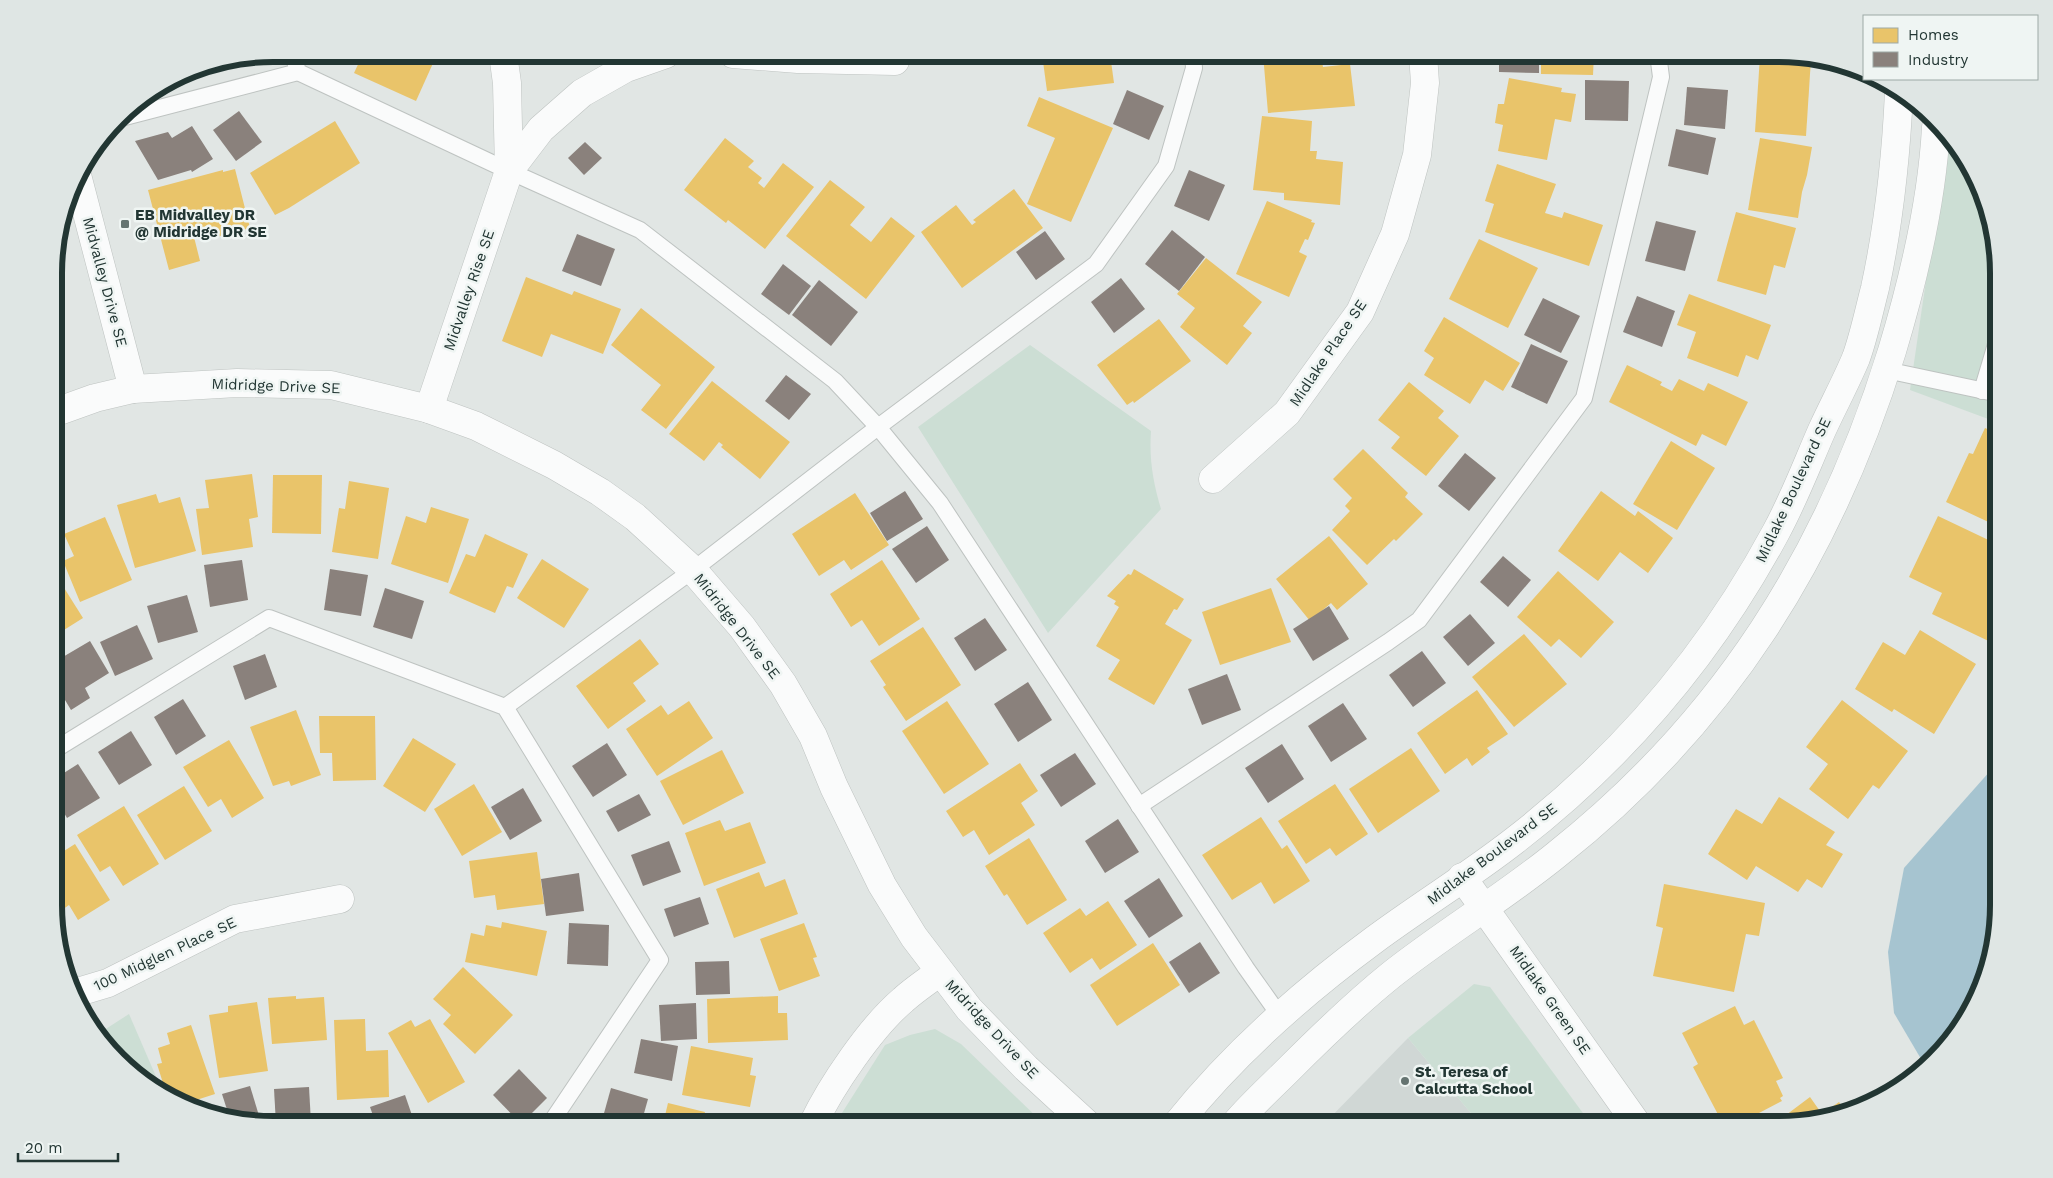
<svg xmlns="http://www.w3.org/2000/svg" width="2053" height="1178" font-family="'Work Sans',sans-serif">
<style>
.built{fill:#d0d7d5}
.green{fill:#ccded4}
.water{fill:#a6c4d0}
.homes{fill:#e9c46a}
.industry{fill:#8a817c}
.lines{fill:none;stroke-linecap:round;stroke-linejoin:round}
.service-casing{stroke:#bec3c1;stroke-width:18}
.minor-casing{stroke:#bec3c1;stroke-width:29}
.tertiary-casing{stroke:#bec3c1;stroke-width:29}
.service{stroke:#fafbfb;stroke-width:16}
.minor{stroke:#fafbfb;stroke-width:28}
.tertiary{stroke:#fafbfb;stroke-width:28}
.poi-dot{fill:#657471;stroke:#eff5f3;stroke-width:2}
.labels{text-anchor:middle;stroke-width:5;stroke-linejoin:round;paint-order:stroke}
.poi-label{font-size:15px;font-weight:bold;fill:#223633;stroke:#eff5f3;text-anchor:start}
.street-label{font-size:15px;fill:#223633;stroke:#eff5f3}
.rim{fill:none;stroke:#223633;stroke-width:6}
</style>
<rect width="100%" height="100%" fill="#e1e6e4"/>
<polygon class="built" points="1408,1038 1480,1124 1324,1124"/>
<g class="green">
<polygon points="1947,137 1962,151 1988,203 1999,258 1999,423 1910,390"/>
<path d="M1030,345L1151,431C1149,459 1153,482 1161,509L1048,633L918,427Z"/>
<polygon points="1474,984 1490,987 1591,1124 1480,1124 1408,1038"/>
<polygon points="129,1014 164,1095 98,1034"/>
<polygon points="935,1029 961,1044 1044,1124 835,1124 885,1045 910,1035"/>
</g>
<polygon class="water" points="1999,761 1999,919 1970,1014 1924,1064 1894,1013 1888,952 1904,868"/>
<g class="homes">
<polygon points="363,54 419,54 434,61 416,101 354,73"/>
<polygon points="1042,54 1110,54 1114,83 1047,91"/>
<polygon points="1263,54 1314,54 1314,57 1321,56 1323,67 1350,64 1355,106 1268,113"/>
<polygon points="1541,54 1594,54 1593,75 1541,74"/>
<polygon points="1760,56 1811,59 1806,136 1755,132"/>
<polygon points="218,65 218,66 181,75 189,70"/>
<polygon points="1509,78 1562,88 1561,92 1576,94 1571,122 1555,119 1547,160 1498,151 1503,125 1495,123 1498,104 1504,104"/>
<polygon points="1039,97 1113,128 1071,222 1027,204 1055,138 1027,126"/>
<polygon points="1262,116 1312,121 1310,151 1317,151 1316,159 1343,162 1340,205 1284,200 1284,193 1253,190"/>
<polygon points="335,121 360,163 289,208 275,215 250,173"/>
<polygon points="725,138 754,161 748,167 762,178 758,183 764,188 783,163 814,187 765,249 728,220 726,223 684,190"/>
<polygon points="1760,138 1812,147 1807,175 1802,192 1798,218 1748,210"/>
<polygon points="1497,164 1556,184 1545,213 1562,218 1564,212 1603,225 1589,266 1485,232 1494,204 1485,201"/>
<polygon points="235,169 250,228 209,239 207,229 193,233 200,261 169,270 148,190 223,170 223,172"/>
<polygon points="830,180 865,207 850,225 871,242 891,217 915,236 866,299 786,236"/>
<polygon points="1014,189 1043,228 962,288 921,232 956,205 972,225 976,222 973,220"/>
<polygon points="1267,201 1312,220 1311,222 1315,223 1308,240 1305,239 1299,252 1307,256 1289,297 1236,274"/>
<polygon points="1736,212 1796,228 1785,268 1774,265 1766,295 1717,281"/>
<polygon points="1479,239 1538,268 1508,328 1449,299"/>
<polygon points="1206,258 1262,302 1243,326 1252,333 1227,365 1180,327 1195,308 1177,294"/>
<polygon points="526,277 572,295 574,291 621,309 603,354 551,334 542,357 502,341"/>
<polygon points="1689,294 1771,325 1758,360 1746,355 1738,377 1687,358 1696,332 1677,325"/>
<polygon points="641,308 715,367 666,429 641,410 661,385 611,345"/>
<polygon points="1444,317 1520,363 1503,391 1485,380 1470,404 1424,375 1434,358 1424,351"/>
<polygon points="1159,319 1191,361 1134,403 1133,401 1127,405 1097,365"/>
<polygon points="1627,365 1662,382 1660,385 1672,391 1679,379 1704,391 1708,383 1748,402 1726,446 1702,434 1696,446 1609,402"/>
<polygon points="712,381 790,442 760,479 721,447 723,445 719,442 704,461 669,434"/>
<polygon points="1409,382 1444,411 1438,418 1459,436 1426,476 1391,448 1400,437 1378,420"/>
<polygon points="1985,428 1999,434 1999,527 1946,502 1969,453 1973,454"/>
<polygon points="1671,441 1715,468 1677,530 1633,504"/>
<polygon points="1363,449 1408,493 1405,497 1423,514 1396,541 1394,539 1367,565 1332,530 1350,511 1345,506 1352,498 1333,479"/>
<polygon points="252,474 258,517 249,519 253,547 202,555 196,509 209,508 205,480"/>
<polygon points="273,475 322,475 321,534 272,533"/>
<polygon points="349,481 389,488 378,559 332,552 339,508 345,509"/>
<polygon points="1601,491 1635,516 1638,511 1673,538 1648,573 1620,552 1598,581 1558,551"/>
<polygon points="855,493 889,545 851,570 844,560 819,576 792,534"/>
<polygon points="156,494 159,503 180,497 196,551 135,568 117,505"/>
<polygon points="431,507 469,519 448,583 391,564 406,516 426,523"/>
<polygon points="1938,516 1999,545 1999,646 1932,614 1942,593 1909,577"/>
<polygon points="105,517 132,580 80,602 63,561 74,556 64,534"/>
<polygon points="485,534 528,554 513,588 507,586 495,613 449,593 466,554 475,557"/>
<polygon points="1329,536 1368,584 1337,610 1331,603 1310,621 1276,579"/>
<polygon points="542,559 589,589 564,628 517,598"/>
<polygon points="882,560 920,619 879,646 862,620 851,627 830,594"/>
<polygon points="1134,569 1184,599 1177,610 1174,609 1165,624 1192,640 1154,705 1108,679 1120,660 1096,646 1119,607 1114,604 1116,601 1107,596 1128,574 1131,575"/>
<polygon points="1558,571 1614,622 1581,658 1559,639 1551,647 1517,617"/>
<polygon points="56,575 83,618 56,635"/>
<polygon points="1271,588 1291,642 1220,665 1202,612"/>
<polygon points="923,627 961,685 906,721 883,687 886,685 870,661"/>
<polygon points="1920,630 1976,664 1934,734 1894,709 1892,712 1855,689 1883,642 1905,655"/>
<polygon points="1524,634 1567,684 1514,727 1472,677"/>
<polygon points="640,639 659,664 633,683 646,701 608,729 576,686"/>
<polygon points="1477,690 1508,734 1487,748 1490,752 1472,766 1467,758 1445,774 1417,733"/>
<polygon points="1842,700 1908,751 1879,789 1873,785 1848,819 1809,789 1828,764 1806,747"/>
<polygon points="689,701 713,738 657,776 626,729 661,705 668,715"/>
<polygon points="947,701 989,764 944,794 902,731"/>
<polygon points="296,710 321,775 291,786 289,781 273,786 250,727"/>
<polygon points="319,716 375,716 376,780 333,781 332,753 320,753"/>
<polygon points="413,738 456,764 425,812 383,786"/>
<polygon points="229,740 264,798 232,818 221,799 208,807 183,767"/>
<polygon points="1411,748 1440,791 1378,833 1349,789"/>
<polygon points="722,750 744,793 683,825 660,781"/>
<polygon points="1020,763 1038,791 1021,803 1035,825 989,855 974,830 963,837 946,811"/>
<polygon points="474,784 502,832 462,856 434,809"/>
<polygon points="1335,784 1368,834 1336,856 1330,848 1306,864 1278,821"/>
<polygon points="184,786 212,831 165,860 137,815"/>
<polygon points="1779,797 1835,832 1826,845 1843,854 1822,888 1807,879 1798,892 1756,866 1747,880 1708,854 1736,809 1762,824"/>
<polygon points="124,806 159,864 123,886 110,866 100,872 77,835"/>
<polygon points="1261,817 1282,849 1287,845 1310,881 1274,904 1261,882 1232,900 1202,855"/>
<polygon points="720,820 725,831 750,822 766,863 704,886 685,833"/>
<polygon points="1029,838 1067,900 1027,925 1007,894 1004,896 985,866"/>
<polygon points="75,844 110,900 78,920 69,905 56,914 56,856"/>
<polygon points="537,852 544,904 497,910 495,895 474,898 469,861"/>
<polygon points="759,872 765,887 785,879 798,914 734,938 716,889"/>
<polygon points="1664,884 1765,903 1759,936 1746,934 1734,992 1653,976 1663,928 1656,926"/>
<polygon points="1108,901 1137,945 1100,970 1092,958 1070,973 1043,933 1080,908 1086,916"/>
<polygon points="502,922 547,931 537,976 465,962 471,933 484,936 486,925 501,928"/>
<polygon points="804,923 817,957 813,958 820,976 779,991 760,939"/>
<polygon points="1153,943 1180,985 1117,1026 1090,985"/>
<polygon points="463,967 513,1015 475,1054 443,1024 451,1015 433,999"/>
<polygon points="296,996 296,999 324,997 327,1040 272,1044 268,998"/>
<polygon points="778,996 778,1013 787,1013 788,1040 708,1043 707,999"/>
<polygon points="257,1002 268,1071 219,1078 209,1015 228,1012 228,1006"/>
<polygon points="1735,1006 1744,1025 1754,1020 1783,1078 1776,1081 1783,1096 1780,1098 1782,1101 1738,1124 1723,1124 1693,1067 1698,1064 1682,1033"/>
<polygon points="365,1019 366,1051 388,1050 389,1097 337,1100 334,1020"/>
<polygon points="430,1019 465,1082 428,1103 388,1033 411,1020 415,1027"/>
<polygon points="191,1025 215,1094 184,1104 167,1096 157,1064 162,1063 158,1048 170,1044 167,1033"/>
<polygon points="691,1046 753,1058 750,1075 756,1076 750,1107 682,1095"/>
<polygon points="1810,1097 1822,1114 1839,1102 1847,1113 1794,1124 1774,1124"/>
<polygon points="668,1103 705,1112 702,1124 663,1124"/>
</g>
<g class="industry">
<polygon points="1499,54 1539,54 1539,73 1499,72"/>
<polygon points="1585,80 1629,81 1628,121 1585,120"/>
<polygon points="1687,87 1728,90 1725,129 1684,125"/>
<polygon points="1127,90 1164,106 1149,140 1113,124"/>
<polygon points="239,111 262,142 236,161 213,130"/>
<polygon points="192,126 213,159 192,172 191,170 158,180 135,141 168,132 172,138"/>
<polygon points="1676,129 1716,138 1708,175 1668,166"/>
<polygon points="585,142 602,158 584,175 568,158"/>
<polygon points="1189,170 1225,185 1209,221 1174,206"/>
<polygon points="1656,221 1696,231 1685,271 1645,261"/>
<polygon points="1172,230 1205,257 1179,291 1145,264"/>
<polygon points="1045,231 1065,259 1036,280 1016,252"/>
<polygon points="577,234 615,249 601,286 562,271"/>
<polygon points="783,264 811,286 789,315 761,294"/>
<polygon points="1121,278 1145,309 1114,333 1091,302"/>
<polygon points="819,280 858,312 831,346 792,315"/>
<polygon points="1637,296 1675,311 1662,347 1623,332"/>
<polygon points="1543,298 1580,316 1561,353 1524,335"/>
<polygon points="1531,344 1568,361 1547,404 1511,387"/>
<polygon points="786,375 811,394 789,420 765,401"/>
<polygon points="1465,453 1496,478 1469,511 1438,486"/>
<polygon points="905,491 923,519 887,541 870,513"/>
<polygon points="927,526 949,560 916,583 892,549"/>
<polygon points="1503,556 1531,580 1508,607 1480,582"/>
<polygon points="242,560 248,600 210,607 204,565"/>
<polygon points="330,569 368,575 361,616 324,610"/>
<polygon points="385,588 424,601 412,639 373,627"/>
<polygon points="187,595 198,632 158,643 147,606"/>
<polygon points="1329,606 1349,639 1313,661 1293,629"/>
<polygon points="1470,614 1495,643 1468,666 1443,637"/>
<polygon points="985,618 1007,650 975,671 954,638"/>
<polygon points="137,625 153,659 115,676 100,642"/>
<polygon points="90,641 109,673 85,688 90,698 71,710 56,685 56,661"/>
<polygon points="1422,651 1446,683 1413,707 1389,675"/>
<polygon points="265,654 277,687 245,700 233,666"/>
<polygon points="1227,674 1241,710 1202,725 1188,689"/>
<polygon points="1028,682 1052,720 1018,742 994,704"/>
<polygon points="183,699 206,736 176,755 154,717"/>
<polygon points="1343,703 1367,739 1331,762 1308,726"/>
<polygon points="131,731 152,765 119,785 98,752"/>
<polygon points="607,743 627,775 593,797 572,766"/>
<polygon points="1282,744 1304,779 1268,803 1245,768"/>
<polygon points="1075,753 1096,784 1061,807 1040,775"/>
<polygon points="78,764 100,798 67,818 56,799 56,778"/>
<polygon points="523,788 542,821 510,840 491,807"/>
<polygon points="639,794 651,815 618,832 606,811"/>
<polygon points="1118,819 1139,852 1105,873 1085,841"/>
<polygon points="669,841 681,872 643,886 631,855"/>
<polygon points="579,873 584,911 546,916 541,879"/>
<polygon points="1159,878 1183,916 1149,938 1124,901"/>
<polygon points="700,897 709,924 674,937 664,909"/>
<polygon points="569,923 609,925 608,966 567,964"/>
<polygon points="1200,942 1220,973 1189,993 1169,962"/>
<polygon points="729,961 730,994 696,995 695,962"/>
<polygon points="696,1003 697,1039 661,1041 659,1005"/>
<polygon points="641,1039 678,1046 672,1081 634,1073"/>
<polygon points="519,1069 547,1098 521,1124 493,1095"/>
<polygon points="250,1086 260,1119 253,1122 230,1119 222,1094"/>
<polygon points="309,1087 311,1123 276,1124 274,1089"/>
<polygon points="611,1088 648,1099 641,1124 601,1124"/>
<polygon points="405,1095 415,1124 376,1124 370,1107"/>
</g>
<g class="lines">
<g class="service-casing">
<g id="service">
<polyline points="293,54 298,72 509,171 640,230 835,381 878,427 940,503 1246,968 1280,1016"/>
<polyline points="121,118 298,72"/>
<polyline points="1886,370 1999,394"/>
<polyline points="1982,391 1999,334"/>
<polyline points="505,707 693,570 878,427 1096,264 1166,166 1194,68 1193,54"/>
<polyline points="56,749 269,618 505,707 660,960 550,1124"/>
<polyline points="1139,806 1388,642 1419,620 1584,398 1661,77 1658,54"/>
</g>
</g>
<g class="minor-casing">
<g id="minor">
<polyline points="733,54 798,59 895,61"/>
<polyline points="509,171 541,129 582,93 626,68 666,54"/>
<polyline points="77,175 133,389"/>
<polyline points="429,409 509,171 507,83 503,54"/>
<polyline points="56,412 95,398 133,389 237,383 331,385 429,409 476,426 554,465 600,492 635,517 693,570 742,627 783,684 813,736 834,787 882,885 914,937 969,1009 1026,1068 1087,1124"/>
<polyline points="1213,479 1287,413 1360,312 1395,234 1417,155 1425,83 1423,54"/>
<polyline points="1462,877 1637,1124"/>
<polyline points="78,992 108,983 235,919 340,899"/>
<path d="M813,1124C831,1086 871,1027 903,1000C914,990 927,981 940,972"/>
</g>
</g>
<g class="tertiary-casing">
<g id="tertiary">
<path d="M1177,1124C1233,1054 1302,993 1374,940C1420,906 1469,876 1514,841C1623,757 1711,653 1776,532C1794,499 1807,464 1822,430C1833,406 1846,382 1856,358C1864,336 1869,311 1875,288C1889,223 1896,158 1899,92"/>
<path d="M1235,1124C1251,1105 1271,1087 1289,1069C1321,1037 1355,1004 1391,975C1444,933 1503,898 1556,855C1724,722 1829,555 1892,351C1914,278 1932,203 1936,127"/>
</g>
</g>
<use href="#service" class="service"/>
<use href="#minor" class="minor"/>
<use href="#tertiary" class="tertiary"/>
</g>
<g class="poi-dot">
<rect x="120" y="219" width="10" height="10" rx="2.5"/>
<circle cx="1405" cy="1081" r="5"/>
</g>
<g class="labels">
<g class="poi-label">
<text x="135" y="220">EB Midvalley DR<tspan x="135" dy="17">@ Midridge DR SE</tspan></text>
<text x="1415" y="1077">St. Teresa of<tspan x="1415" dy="17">Calcutta School</tspan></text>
</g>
<g class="street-label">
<text transform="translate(105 282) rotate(75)" y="5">Midvalley Drive SE</text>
<text transform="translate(469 290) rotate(-71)" y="5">Midvalley Rise SE</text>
<text transform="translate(1328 353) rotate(-56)" y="5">Midlake Place SE</text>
<text transform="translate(276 386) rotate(2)" y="5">Midridge Drive SE</text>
<text transform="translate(1793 490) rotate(-65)" y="5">Midlake Boulevard SE</text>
<text transform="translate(737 626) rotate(52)" y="5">Midridge Drive SE</text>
<text transform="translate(1492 854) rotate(-37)" y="5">Midlake Boulevard SE</text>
<text transform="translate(165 954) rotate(-25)" y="5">100 Midglen Place SE</text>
<text transform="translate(1550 1000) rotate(55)" y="5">Midlake Green SE</text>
<text transform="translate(992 1029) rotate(47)" y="5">Midridge Drive SE</text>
</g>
</g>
<path d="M0 0H2053V1178H0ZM273 62H1779A211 211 0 0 1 1990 273V905A211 211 0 0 1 1779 1116H273A211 211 0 0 1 62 905V273A211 211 0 0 1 273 62Z" fill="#dfe6e4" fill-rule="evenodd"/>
<path class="rim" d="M273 62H1779A211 211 0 0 1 1990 273V905A211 211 0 0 1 1779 1116H273A211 211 0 0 1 62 905V273A211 211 0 0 1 273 62Z"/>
<rect x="1863" y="15" width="175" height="65" fill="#eff5f3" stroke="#9da9a6"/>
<rect x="1873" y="28" width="25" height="15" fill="#e9c46a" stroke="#9da9a6"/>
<text x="1908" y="40" font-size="15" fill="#223633">Homes</text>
<rect x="1873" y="52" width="25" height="15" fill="#8a817c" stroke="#9da9a6"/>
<text x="1908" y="65" font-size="15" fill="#223633">Industry</text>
<path d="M18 1153v8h100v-8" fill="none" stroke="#223633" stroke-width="2.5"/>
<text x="25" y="1153" font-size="15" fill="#223633" stroke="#eff5f3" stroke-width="4" paint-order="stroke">20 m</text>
</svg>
